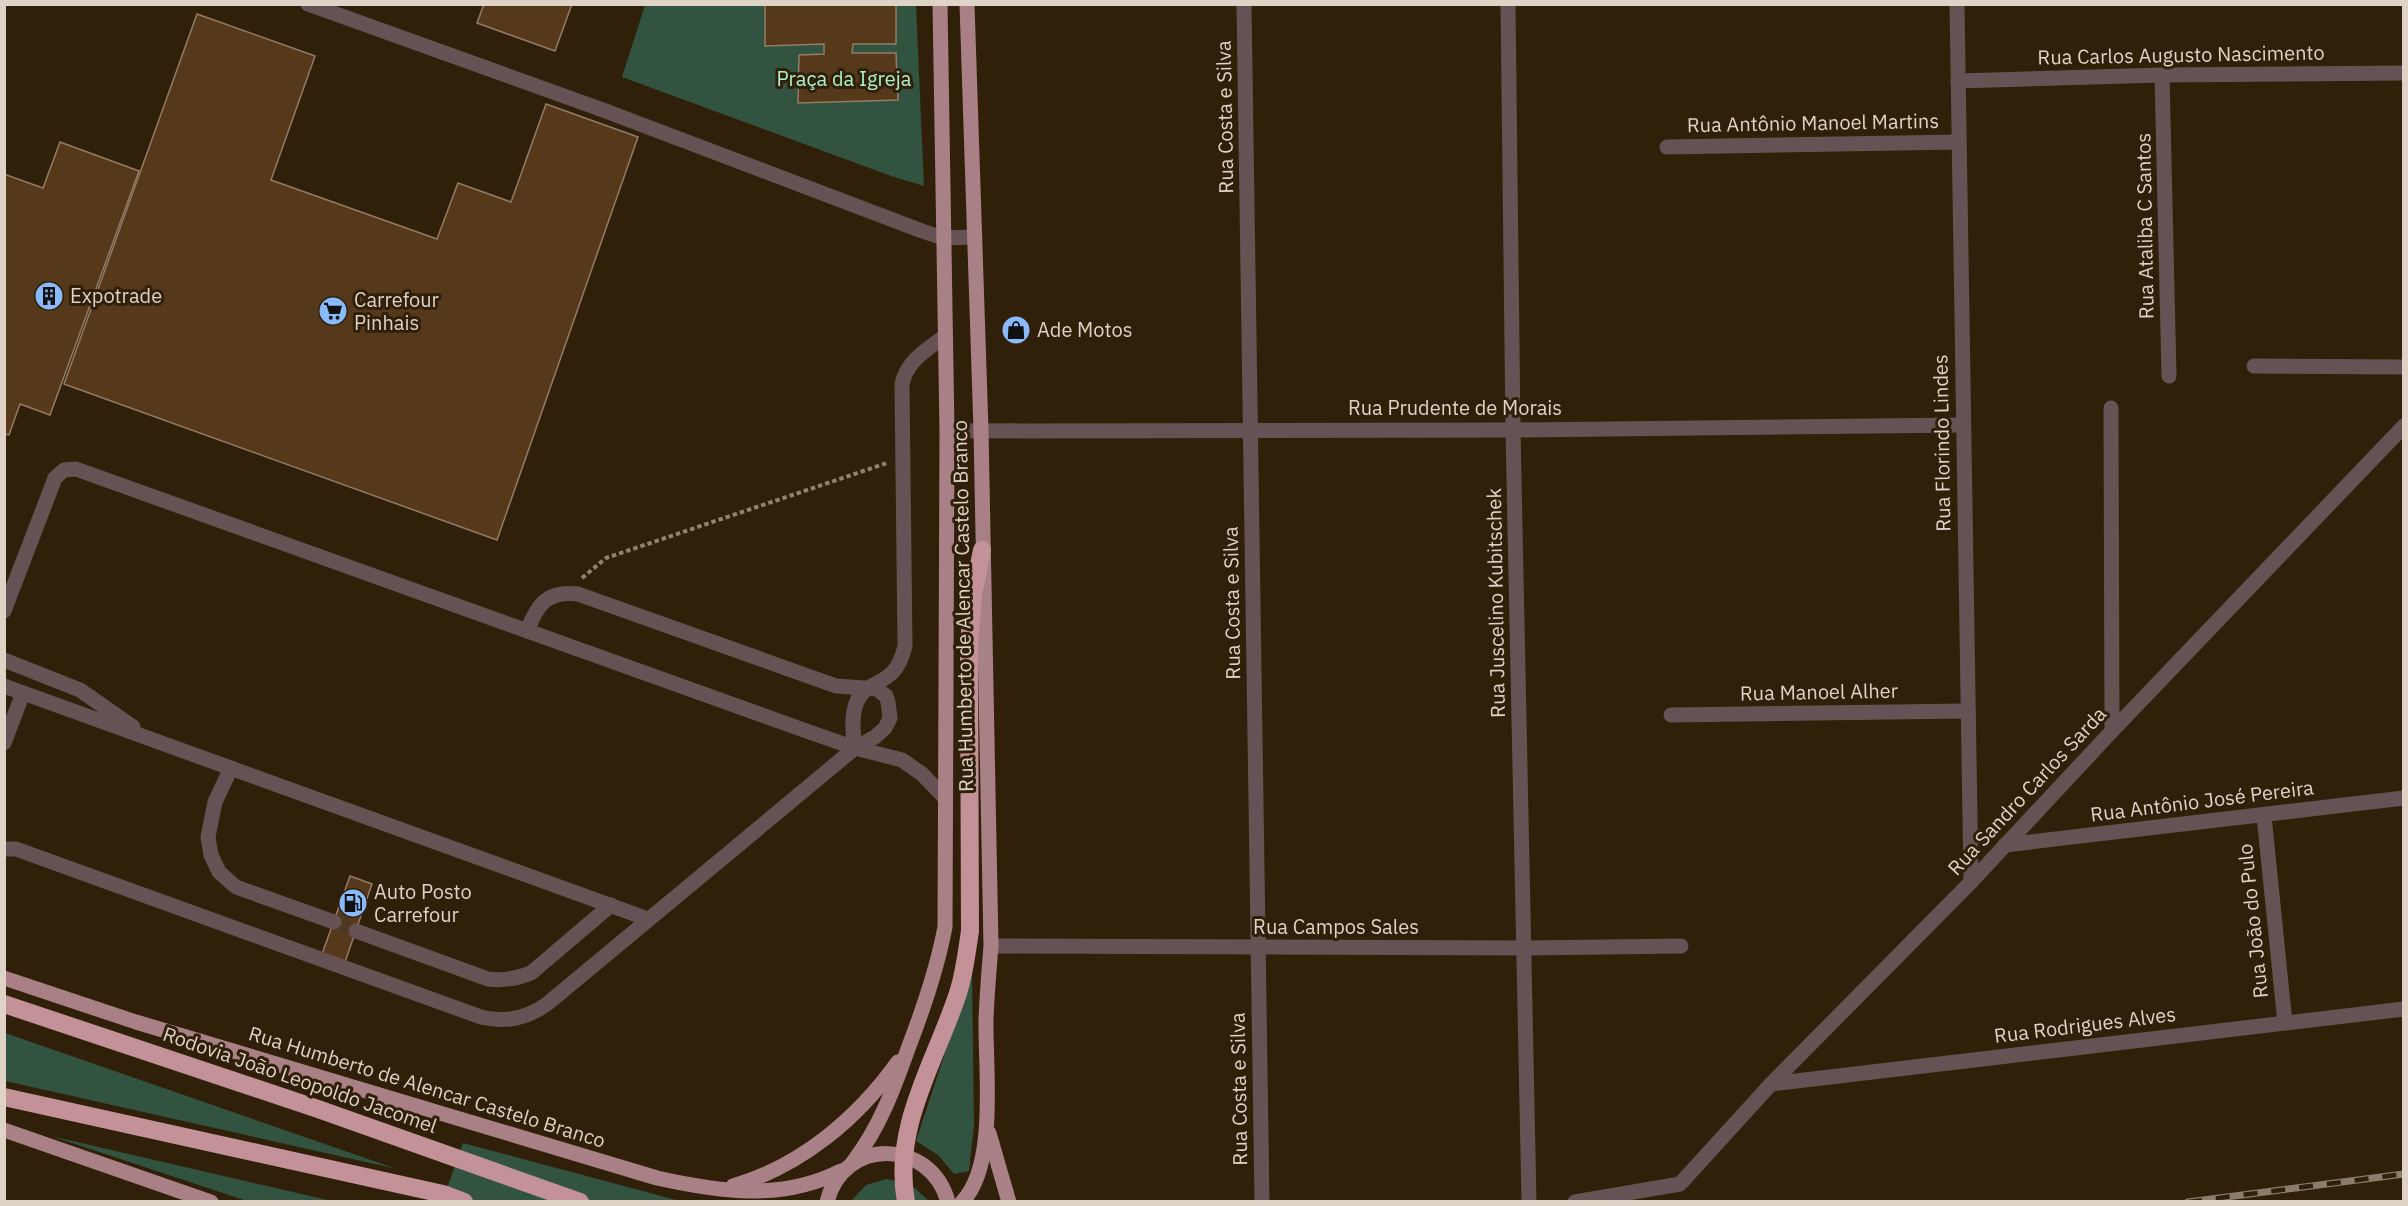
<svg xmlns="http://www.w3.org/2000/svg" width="2408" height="1206" font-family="'IBM Plex Sans',sans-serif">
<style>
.green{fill:#315340}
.building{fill:#56391b;stroke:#937c66;stroke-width:1.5}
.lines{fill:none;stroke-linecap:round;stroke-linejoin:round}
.minor-tunnel{stroke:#4a3a25;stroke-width:15;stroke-dasharray:15 8;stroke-linecap:butt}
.path{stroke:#8f8271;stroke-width:4;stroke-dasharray:4.5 3;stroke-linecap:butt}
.minor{stroke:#665254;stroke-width:15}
.major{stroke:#a98085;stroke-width:15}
.highway{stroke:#c39299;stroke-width:18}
.rail-casing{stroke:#8b7d6b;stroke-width:7}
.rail{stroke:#301f09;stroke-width:4.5;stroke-dasharray:14;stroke-linecap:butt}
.highway-bridge{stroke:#c39299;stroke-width:18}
.labels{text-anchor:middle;stroke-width:6;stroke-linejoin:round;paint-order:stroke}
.street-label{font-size:20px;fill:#ded3c6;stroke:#301f09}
.park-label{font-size:20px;fill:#acf3c9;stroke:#301f09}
.poi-label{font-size:20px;fill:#ded3c6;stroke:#301f09;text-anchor:start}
</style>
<rect width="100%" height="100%" fill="#301f09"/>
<g class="green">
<polygon points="645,5 916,5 924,186 891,176 622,77"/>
<polygon points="972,971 974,1125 969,1171 954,1174 938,1155 916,1141"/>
<polygon points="5,1033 397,1169 5,1081"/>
<polygon points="51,1136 332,1201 247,1201"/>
<polygon points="463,1143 680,1201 442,1202"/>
<polygon points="886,1179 910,1184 929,1201 850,1202 866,1185"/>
</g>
<g class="building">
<polygon points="484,4 572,4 555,51 477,23"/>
<polygon points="765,4 896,4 896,44 853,44 852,53 896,53 898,100 798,103 799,55 824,54 824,44 765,46"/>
<polygon points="197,14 315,56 271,180 437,239 458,183 511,202 546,104 638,137 497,540 64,384"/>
<polygon points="60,142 139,171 50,415 20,404 9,435 4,434 4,174 43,188"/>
<polygon points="350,876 372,884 345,962 322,954"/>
</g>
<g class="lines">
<polyline class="minor-tunnel" points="334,922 356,931"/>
<polyline class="path" points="582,578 606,558 887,463"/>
<g class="minor">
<polyline points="308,4 603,110 922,231 943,238 975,237"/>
<polyline points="1244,4 1262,1202"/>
<polyline points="1508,4 1513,430 1529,1202"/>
<polyline points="1957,4 1971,882"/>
<polyline points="2162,75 2169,376"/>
<polyline points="1958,81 2162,75 2404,73"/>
<polyline points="1667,147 1959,142"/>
<polyline points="2254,366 2404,367"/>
<polyline points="2111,408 2112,731"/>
<polyline points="947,431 1513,430 1963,425"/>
<polyline points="4,611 55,478 64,470 76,469 798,728 855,748 902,760 922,774 945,798"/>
<polyline points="4,660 80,690 133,727"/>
<polyline points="4,686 648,919"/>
<polyline points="1671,715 1967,711"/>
<polyline points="4,743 23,693"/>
<path d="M855,748C852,729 849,698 870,687C891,676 899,671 905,646L902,384C907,360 927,350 945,336"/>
<polyline points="231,768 215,802 208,837 211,855 219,872 236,887 334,922"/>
<polyline points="2264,816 2285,1023"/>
<polyline points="2005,845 2404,798"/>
<path d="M4,849H16L481,1017C505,1023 526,1019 547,1004L855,748L875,737L885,728L890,718L888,702L886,696L877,689L836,686L578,594C547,591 538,603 527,631"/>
<path d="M356,931L488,979C504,981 516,979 531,973L611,905"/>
<polyline points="991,946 1525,948 1681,946"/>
<polyline points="1771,1084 2404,1009"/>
<polyline points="1575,1202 1680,1184 1771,1084 1971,882 2112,731 2404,426"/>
</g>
<g class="major">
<path d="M4,978L136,1022L657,1178C720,1192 782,1201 841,1171"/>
<polyline points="4,1130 211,1202"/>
<polyline points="989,1133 1009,1202"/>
<path d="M853,1162C880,1127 894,1088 909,1046C924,1007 937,969 945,927L947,431L940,4"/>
<path d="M733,1186C801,1166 857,1119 898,1062"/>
<path d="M827,1202C843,1137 931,1138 948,1202"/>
<path d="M962,1202C998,1165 985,1068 986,1019C987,994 989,970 991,946L981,430L967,4"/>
</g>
<g class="highway">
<polyline points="973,595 982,550"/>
<polyline points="4,1004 318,1109 580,1202"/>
<polyline points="4,1097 443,1194 464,1202"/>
</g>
<g class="rail-casing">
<polyline id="rail" points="2188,1202 2404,1174"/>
</g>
<use href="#rail" class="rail"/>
<path class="highway-bridge" d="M906,1202C892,1125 937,1060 959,990C965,970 967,950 970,931L969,643L973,595"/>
</g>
<defs>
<g id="building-disc" transform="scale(1.5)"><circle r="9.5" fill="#88bafc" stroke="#301f09"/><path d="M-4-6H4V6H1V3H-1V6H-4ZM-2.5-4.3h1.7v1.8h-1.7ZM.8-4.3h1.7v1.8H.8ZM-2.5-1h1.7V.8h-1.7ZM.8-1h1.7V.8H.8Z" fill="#111"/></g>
<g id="supermarket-disc" transform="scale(1.5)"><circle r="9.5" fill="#88bafc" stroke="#301f09"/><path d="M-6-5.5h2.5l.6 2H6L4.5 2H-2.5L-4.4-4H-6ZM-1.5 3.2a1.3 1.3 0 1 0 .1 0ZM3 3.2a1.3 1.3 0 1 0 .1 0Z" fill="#111"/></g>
<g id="shop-disc" transform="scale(1.5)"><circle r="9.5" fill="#88bafc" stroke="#301f09"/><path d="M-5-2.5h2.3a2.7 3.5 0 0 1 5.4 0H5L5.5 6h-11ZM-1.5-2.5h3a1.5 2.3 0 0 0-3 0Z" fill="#111"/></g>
<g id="fuel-disc" transform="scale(1.5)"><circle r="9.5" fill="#88bafc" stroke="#301f09"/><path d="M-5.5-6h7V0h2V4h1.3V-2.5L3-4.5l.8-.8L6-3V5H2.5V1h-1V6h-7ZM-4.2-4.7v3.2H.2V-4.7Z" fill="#111"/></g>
</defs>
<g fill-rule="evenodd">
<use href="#building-disc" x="49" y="296"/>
<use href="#supermarket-disc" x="333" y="311"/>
<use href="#shop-disc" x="1016" y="330"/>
<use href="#fuel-disc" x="353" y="903"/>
</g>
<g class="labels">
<g class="street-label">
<text transform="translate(2181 55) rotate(-1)" y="7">Rua Carlos Augusto Nascimento</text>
<text transform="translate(1225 117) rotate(-91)" y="7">Rua Costa e Silva</text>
<text transform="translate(1813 123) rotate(-1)" y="7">Rua Antônio Manoel Martins</text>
<text transform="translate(2145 226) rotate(-91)" y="7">Rua Ataliba C Santos</text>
<text x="1455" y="415">Rua Prudente de Morais</text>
<text transform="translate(1942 443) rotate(-91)" y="7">Rua Florindo Lindes</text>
<text transform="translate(1232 603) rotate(-91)" y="7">Rua Costa e Silva</text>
<text transform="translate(1496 603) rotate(-91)" y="7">Rua Juscelino Kubitschek</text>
<text transform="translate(963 606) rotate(-91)" y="7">Rua Humberto de Alencar Castelo Branco</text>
<text transform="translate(1819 692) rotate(-1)" y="7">Rua Manoel Alher</text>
<text transform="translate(2027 791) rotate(-47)" y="7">Rua Sandro Carlos Sarda</text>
<text transform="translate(2202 801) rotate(-7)" y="7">Rua Antônio José Pereira</text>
<text transform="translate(2253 921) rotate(-96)" y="7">Rua João do Pulo</text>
<text x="1336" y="934">Rua Campos Sales</text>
<text transform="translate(2085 1025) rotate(-7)" y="7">Rua Rodrigues Alves</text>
<text transform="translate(300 1080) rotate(19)" y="7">Rodovia João Leopoldo Jacomel</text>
<text transform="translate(427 1087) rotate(17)" y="7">Rua Humberto de Alencar Castelo Branco</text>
<text transform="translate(1239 1089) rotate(-91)" y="7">Rua Costa e Silva</text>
</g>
<g class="park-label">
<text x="844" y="86">Praça da Igreja</text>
</g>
<g class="poi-label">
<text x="70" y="303">Expotrade</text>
<text x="354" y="307">Carrefour<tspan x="354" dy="23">Pinhais</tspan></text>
<text x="1037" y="337">Ade Motos</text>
<text x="374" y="899">Auto Posto<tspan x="374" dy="23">Carrefour</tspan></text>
</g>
</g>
<rect width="2408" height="1206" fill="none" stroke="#ded3c6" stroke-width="12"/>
</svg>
